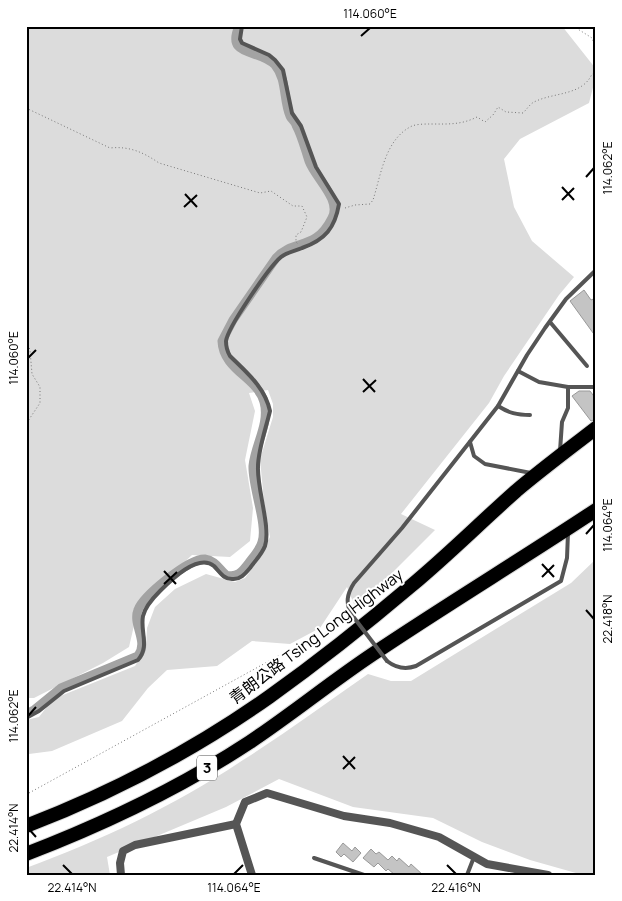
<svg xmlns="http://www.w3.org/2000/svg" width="622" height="901" font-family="Manrope,'Noto Sans TC',sans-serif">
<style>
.green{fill:#dcdcdc}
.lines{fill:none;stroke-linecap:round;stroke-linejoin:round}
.canal{stroke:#a3a3a3;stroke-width:9}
.building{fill:#c4c4c4;stroke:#999}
.highway-casing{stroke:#dbdbdb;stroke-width:16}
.path{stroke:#777;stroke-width:1;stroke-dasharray:1 2.5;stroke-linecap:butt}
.lane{stroke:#555;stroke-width:4}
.street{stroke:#555;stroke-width:8}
.highway{stroke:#000;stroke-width:14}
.lane-bridge{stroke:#555;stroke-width:4}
.ticks{fill:none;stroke:#000;stroke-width:2}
.labels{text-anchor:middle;stroke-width:4;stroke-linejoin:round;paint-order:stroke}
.shield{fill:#fff;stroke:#4c4c4c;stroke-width:1}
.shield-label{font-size:15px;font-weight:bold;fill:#000}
.street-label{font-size:16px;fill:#000;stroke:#fff}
.neatline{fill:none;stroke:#000;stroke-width:2}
.ticks-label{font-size:12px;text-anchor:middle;fill:#000}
</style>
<rect width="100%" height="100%" fill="#fff"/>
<g class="green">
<polygon points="26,26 562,26 596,69 596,76 589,103 520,139 504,159 514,207 532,241 574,277 559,295 504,376 489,403 401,514 435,530 356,609 347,587 320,628 290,644 252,641 217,666 167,670 148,688 122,721 52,751 29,754 26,753 26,720 39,717 53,699 135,666 146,648 147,628 155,607 175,589 206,574 235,582 245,578 257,562 270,537 264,502 260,459 273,417 273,404 268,390 249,393 255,411 245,460 253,508 250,541 230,557 192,555 139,604 129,647 103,663 34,698 26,698"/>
<path d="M596,559V875H583L530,860L482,842L433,818L353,807L279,779L226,807L107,857L110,875H26V868C102,840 176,805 243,760C286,733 326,703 368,674L391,681H411L571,583Z"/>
</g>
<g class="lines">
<path class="canal" d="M26,714L34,710L61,688L138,656C149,641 132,625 138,610C143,596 189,558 205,559C215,560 219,569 226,575C237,578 242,572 248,564C253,557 260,550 262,542C268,525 252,487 253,466C255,445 270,423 264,402C258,378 223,370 222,341L233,320L276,258C294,238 315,252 332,218C342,200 315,178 309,161C305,149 302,136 296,125C295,121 291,119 290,116C283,100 287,79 275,65C259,48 225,58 239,26"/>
</g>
<g class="building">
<polygon points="584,290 591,300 596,298 596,337 570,301"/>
<polygon points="579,391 590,391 596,399 596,419 591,421 572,396"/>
<polygon points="343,843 352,851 355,847 361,853 353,862 344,854 341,857 336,852"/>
<polygon points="371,849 376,854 379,852 388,860 392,856 397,861 399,858 409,867 411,864 423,875 395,875 388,869 386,871 378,863 374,867 363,858"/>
</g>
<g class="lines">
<g class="highway-casing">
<g id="highway">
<path d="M26,826C112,793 194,750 269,697C318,662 366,624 412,585C448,555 481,522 516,491C542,469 569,449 596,428"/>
<path d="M26,854C104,824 180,788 250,742C292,714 331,682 373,654C446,605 522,559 596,510"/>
</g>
</g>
<g class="path">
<polyline points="573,26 592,38 596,48"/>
<path d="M26,108L110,148C129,146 143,152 159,163L260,193L271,191L293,206H302L307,217L301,232L296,235V242L298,244"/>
<path d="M345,208L355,205L370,204L373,200C381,175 385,139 412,126C417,124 425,124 431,124C448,124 461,125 477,117L485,122L493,115L498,107L506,112L523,113C527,109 530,104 534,102C554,92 582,96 592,74H596"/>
<polyline points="26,338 30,350 32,374 40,387 40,403 26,424"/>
<polyline points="29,793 280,655"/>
</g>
<g class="lane">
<polyline points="550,322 587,366"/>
<polyline points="518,371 539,382 568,387 596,387"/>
<path d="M498,406C509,413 517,415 530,415"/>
<polyline points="470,442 474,456 485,464 531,473"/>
<polyline points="560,451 562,422 568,408 568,387"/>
<path d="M352,615C345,603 347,594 354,583L402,528L498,406L527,355L545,328L566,299L596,270"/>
<path d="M387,661C396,668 405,670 416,666L561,581L567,558L568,533"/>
<path d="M26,718L39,711L64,691L138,660C150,646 140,632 143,616C145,607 153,598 160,591C171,580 198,553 214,566C219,571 223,579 232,579C240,580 245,574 250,568C255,561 262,554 265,546C271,528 257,489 258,467C258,450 266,428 270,411C265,387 246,372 230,356C227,351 226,347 226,341C228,327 269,267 281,257C287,252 295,251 302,248C325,240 335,228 339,204L316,167L301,126L292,113L283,70L275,60L269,55L242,43L240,39L242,26"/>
<polyline points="314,858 364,875"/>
<polyline points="467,875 474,857"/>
</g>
<g class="street">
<polyline points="121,875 120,863 123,851 135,845 236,824"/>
<polyline points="252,875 236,824 245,802 267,793 344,816 390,823 439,837 487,864 548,875"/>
</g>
<use href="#highway" class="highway"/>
<polyline class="lane-bridge" points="352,615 387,661"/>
</g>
<path class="ticks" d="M361,36L370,28M586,177L594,168M562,187L574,200M185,194L197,207M562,200L574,188M184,207L197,195M28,358L36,350M363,379L375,392M363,392L376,380M586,534L594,525M542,564L554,577M164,571L176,584M542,577L554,565M164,584L177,572M586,610L594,619M28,716L36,707M343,756L355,769M343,769L355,757M28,828L36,837M63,865L72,874M447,865L456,874M234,874L243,865"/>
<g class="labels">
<rect class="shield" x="197" y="755.5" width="20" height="25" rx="4"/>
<g class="shield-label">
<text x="207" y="773">3</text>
</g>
<g class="street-label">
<text transform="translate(316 636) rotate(-37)" y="6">青朗公路 Tsing Long Highway</text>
</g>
</g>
<rect width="622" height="901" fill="none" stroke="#ffffff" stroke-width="55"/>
<rect x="28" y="28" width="566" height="846" class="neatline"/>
<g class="ticks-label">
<text x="370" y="18">114.060°E</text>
<text transform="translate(608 168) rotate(-90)" y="4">114.062°E</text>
<text transform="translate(14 358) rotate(-90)" y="4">114.060°E</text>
<text transform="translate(608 525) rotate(-90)" y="4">114.064°E</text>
<text transform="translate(608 619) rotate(-90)" y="4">22.418°N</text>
<text transform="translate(14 716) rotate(-90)" y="4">114.062°E</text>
<text transform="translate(14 828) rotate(-90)" y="4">22.414°N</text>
<text x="72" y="892">22.414°N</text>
<text x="234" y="892">114.064°E</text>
<text x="456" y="892">22.416°N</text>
</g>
</svg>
